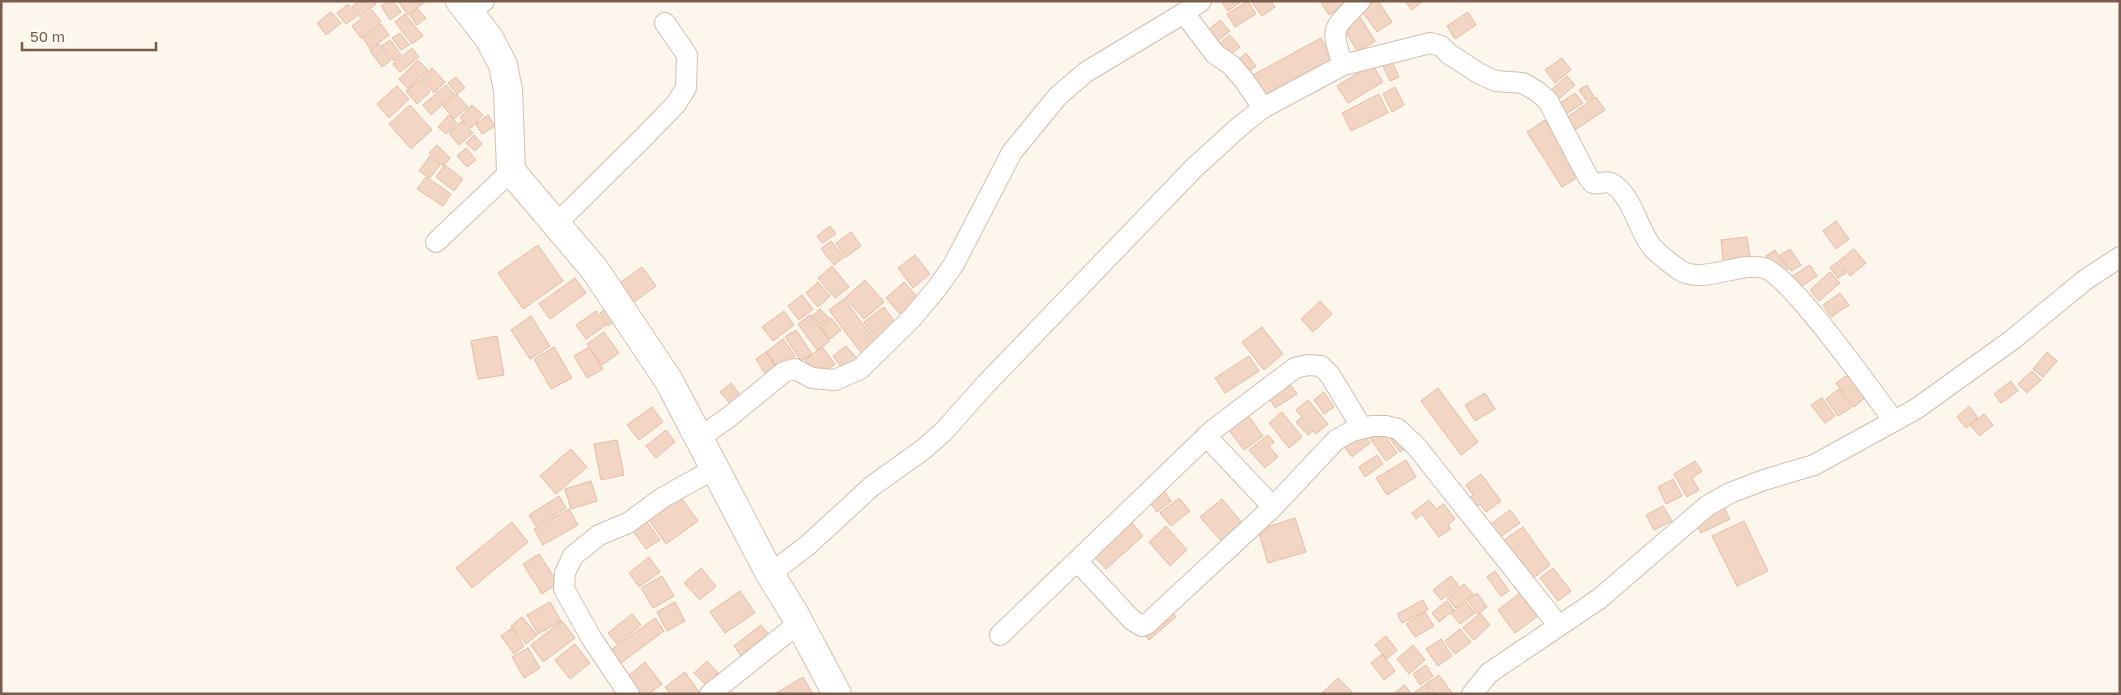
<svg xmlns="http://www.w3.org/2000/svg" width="2121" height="695" font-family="'Golos Text',sans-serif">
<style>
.building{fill:#f3d5c3;stroke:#e6bba3}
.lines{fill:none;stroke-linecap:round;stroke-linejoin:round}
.street-casing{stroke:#d1beb0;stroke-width:22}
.secondary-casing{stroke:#d6c0b0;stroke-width:30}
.street{stroke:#fff;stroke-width:20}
.secondary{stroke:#fff;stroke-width:28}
</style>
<rect width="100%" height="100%" fill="#fdf6ec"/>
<g class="building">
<polygon points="358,1 373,1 376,4 360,17 352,7"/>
<polygon points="388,1 393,1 401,12 390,20 381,6"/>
<polygon points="398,1 426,1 408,15"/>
<polygon points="1221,1 1239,1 1240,2 1228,11"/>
<polygon points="1248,1 1256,14 1235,27 1227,14"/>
<polygon points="1251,1 1271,1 1275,7 1262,16"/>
<polygon points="1320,1 1341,1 1344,5 1329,15"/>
<polygon points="1374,1 1378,1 1392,22 1377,32 1361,10"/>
<polygon points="1405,1 1423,1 1412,10"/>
<polygon points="348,4 357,16 346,24 337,13"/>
<polygon points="418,9 426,18 417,25 410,15"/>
<polygon points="372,10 381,22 361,38 352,26"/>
<polygon points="331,12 341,23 326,35 317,23"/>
<polygon points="1468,12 1476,25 1455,39 1447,26"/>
<polygon points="405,14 423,36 412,44 395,22"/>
<polygon points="1358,14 1375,41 1358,52 1341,25"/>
<polygon points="1220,20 1230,31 1215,43 1206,32"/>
<polygon points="381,24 389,35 370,49 363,38"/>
<polygon points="400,33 409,45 401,50 392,38"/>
<polygon points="1230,35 1240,47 1227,57 1217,45"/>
<polygon points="1321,38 1334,61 1266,99 1253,75"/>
<polygon points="390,40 401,55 394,61 382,46"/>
<polygon points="379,44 391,60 382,67 370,51"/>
<polygon points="412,48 419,57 400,72 393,64"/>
<polygon points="1246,53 1256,66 1244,76 1233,64"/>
<polygon points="1562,58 1571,70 1555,83 1545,70"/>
<polygon points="418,60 428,70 408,89 399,79"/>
<polygon points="1391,60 1399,77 1390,81 1382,64"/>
<polygon points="1372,64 1383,82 1348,103 1337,86"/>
<polygon points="432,68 445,82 434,93 421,79"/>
<polygon points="1567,76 1575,85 1559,99 1551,90"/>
<polygon points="456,77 465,88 457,94 448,83"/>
<polygon points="420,80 430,92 417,104 406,91"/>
<polygon points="446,85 454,94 431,115 423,105"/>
<polygon points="1587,85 1594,97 1587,101 1579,90"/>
<polygon points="397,86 409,99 389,118 377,104"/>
<polygon points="1395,87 1404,105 1392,112 1383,94"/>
<polygon points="1575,93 1583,103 1563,116 1556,106"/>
<polygon points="456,94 468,107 454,119 443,106"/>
<polygon points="1379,94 1388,113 1351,131 1342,113"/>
<polygon points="1596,97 1605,110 1575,130 1566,118"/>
<polygon points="410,105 432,130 411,149 389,124"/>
<polygon points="472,105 483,115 471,128 460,118"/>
<polygon points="449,115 457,123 446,134 438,127"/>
<polygon points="488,115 495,126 482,134 476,124"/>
<polygon points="1545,120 1580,176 1562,187 1527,132"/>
<polygon points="462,121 473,133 459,145 449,133"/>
<polygon points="474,135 482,144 475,151 466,143"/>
<polygon points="437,145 450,158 443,166 429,153"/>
<polygon points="466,148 476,160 467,167 457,156"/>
<polygon points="430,156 440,165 430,178 419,171"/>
<polygon points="445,165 463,179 454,191 436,177"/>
<polygon points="426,177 451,194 443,206 417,189"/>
<polygon points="1836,221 1849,239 1836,249 1823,231"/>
<polygon points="830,226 836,234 822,243 817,236"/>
<polygon points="851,232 861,246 846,257 836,243"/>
<polygon points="1747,237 1751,264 1724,267 1721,240"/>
<polygon points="831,241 844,257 834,265 821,249"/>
<polygon points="538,245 563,281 523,309 498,273"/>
<polygon points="1790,249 1801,265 1791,271 1780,255"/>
<polygon points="1854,249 1866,263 1850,276 1839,261"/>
<polygon points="1775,250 1788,269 1779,275 1766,256"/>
<polygon points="915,255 930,274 913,288 898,268"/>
<polygon points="1837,262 1846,273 1838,278 1830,268"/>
<polygon points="1810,265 1817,276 1796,290 1788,279"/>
<polygon points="832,266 849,287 835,298 818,278"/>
<polygon points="642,267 656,286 634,302 620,283"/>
<polygon points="1830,272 1840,283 1819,301 1810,290"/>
<polygon points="575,278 586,293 550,319 539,304"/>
<polygon points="865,280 884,302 864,319 845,298"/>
<polygon points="818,282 830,296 818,307 806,293"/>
<polygon points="904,282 919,299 901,315 886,298"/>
<polygon points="1840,293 1849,305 1831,317 1823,305"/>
<polygon points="802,295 813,309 799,320 788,306"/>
<polygon points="844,299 877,343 862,354 829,310"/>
<polygon points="1320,301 1332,314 1313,332 1301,319"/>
<polygon points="884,307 900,329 880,344 864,322"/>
<polygon points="608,308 616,321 608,326 600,313"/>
<polygon points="820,309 829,318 820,325 812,316"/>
<polygon points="596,311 606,325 586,339 576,325"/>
<polygon points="784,311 794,325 773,341 762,327"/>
<polygon points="810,315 830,341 817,350 798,324"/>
<polygon points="531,316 550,346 530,359 511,330"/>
<polygon points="831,318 841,330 830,339 820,327"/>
<polygon points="1262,327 1283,354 1264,370 1242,342"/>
<polygon points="796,330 812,354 801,361 785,337"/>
<polygon points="604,332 619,353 602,365 587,344"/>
<polygon points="497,336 504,375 478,379 471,341"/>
<polygon points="783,339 795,356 779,369 766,352"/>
<polygon points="846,346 859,361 845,372 833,356"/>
<polygon points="554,347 572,378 551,389 534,359"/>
<polygon points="589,347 603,369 587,378 574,356"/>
<polygon points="822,347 835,364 818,377 805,360"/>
<polygon points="766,352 777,368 766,375 756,359"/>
<polygon points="2047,352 2057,361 2043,377 2033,369"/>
<polygon points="1249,356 1259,371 1225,393 1215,378"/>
<polygon points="2032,371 2041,380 2027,393 2018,384"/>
<polygon points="1849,374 1866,397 1854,407 1836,383"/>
<polygon points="1288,381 1297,394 1275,408 1267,394"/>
<polygon points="2011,381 2018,391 2001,403 1994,394"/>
<polygon points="731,383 744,400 734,408 720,392"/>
<polygon points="1438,388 1478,442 1461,455 1421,401"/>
<polygon points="1839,389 1852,407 1838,416 1826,399"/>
<polygon points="1324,392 1334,407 1324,414 1314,400"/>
<polygon points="1485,393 1495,409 1475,421 1465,405"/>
<polygon points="1822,398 1835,416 1825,423 1811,405"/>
<polygon points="1308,400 1328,424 1316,434 1313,431 1308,435 1296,422 1302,417 1296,410"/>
<polygon points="1969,406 1978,418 1966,428 1957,417"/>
<polygon points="652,407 663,422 639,440 627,425"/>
<polygon points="1245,411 1263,436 1244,450 1225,425"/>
<polygon points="1282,412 1302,437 1289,448 1269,423"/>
<polygon points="1984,414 1993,425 1980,436 1970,425"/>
<polygon points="1380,429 1397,453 1386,461 1369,437"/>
<polygon points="666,430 675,442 656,458 646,446"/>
<polygon points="1360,430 1370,443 1352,457 1342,444"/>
<polygon points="1395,430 1407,447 1400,452 1388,436"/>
<polygon points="1268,435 1274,442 1269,446 1278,457 1265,468 1249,450"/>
<polygon points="617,440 624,475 601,480 594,444"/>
<polygon points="571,449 587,467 556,494 540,476"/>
<polygon points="1377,455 1383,464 1365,477 1359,467"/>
<polygon points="1406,460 1416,477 1387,495 1376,478"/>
<polygon points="1695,461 1702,471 1692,478 1699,490 1687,497 1674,474"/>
<polygon points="1481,474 1501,501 1486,512 1480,504 1473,509 1467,500 1473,495 1466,485"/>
<polygon points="1673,479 1682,496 1666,504 1658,487"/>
<polygon points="591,481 597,501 571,509 565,489"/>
<polygon points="1162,488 1171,501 1157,512 1147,498"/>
<polygon points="677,492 698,521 666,544 645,514"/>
<polygon points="559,496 566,508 536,526 529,515"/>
<polygon points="1179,498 1190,511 1171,526 1160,513"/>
<polygon points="1222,499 1243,524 1222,542 1200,517"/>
<polygon points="1429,500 1436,509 1444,504 1455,519 1448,525 1451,529 1439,537 1422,514 1416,519 1412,513"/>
<polygon points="1723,505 1730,519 1701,533 1694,519"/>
<polygon points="1663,506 1672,521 1654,530 1646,515"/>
<polygon points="569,509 578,525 543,545 534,529"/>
<polygon points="1510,510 1520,523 1500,537 1491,524"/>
<polygon points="1127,517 1143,536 1106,569 1089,551"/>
<polygon points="1295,518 1306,552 1268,563 1258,530"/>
<polygon points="645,519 660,540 646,549 631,528"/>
<polygon points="1744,521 1768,571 1737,586 1712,536"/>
<polygon points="512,522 528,542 472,588 456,568"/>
<polygon points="1166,526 1187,550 1170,566 1149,542"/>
<polygon points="1523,527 1550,565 1532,579 1504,540"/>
<polygon points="539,554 558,583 542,594 523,564"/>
<polygon points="649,557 660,572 639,587 629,573"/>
<polygon points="701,568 716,586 700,600 684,583"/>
<polygon points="1553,568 1571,591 1558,601 1540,578"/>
<polygon points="1495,571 1509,591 1501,596 1487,577"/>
<polygon points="662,576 674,596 653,608 641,588"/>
<polygon points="1451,576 1459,586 1441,600 1433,590"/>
<polygon points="1464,584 1473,594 1456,608 1447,598"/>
<polygon points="740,591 755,613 725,633 710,612"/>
<polygon points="1477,593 1487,607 1478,614 1467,600"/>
<polygon points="1520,593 1538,616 1515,633 1498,610"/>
<polygon points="1423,600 1428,610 1402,623 1397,614"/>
<polygon points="1447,601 1454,610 1439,622 1432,613"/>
<polygon points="550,602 561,621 538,634 527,615"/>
<polygon points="675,602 685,621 667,631 657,612"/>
<polygon points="1466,602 1475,613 1460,624 1451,613"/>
<polygon points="1168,607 1176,617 1149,640 1141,631"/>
<polygon points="1425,612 1434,626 1415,637 1406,624"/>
<polygon points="1480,613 1490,625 1474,640 1463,628"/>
<polygon points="632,614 641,625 617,644 608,633"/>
<polygon points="522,617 537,635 526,644 511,626"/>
<polygon points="655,618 664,631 621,663 611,650"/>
<polygon points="562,621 575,638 543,662 531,645"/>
<polygon points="761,625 771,637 743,658 734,646"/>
<polygon points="512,628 524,646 514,654 501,636"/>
<polygon points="1460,629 1471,642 1455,654 1445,641"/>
<polygon points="1386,636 1397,650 1387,659 1375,645"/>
<polygon points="1441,639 1452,656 1438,666 1426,649"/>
<polygon points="575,644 590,663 570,679 555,660"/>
<polygon points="1413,645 1425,660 1409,674 1397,659"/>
<polygon points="528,648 540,668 524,678 512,657"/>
<polygon points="1382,654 1395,671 1384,680 1371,663"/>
<polygon points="707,661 718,673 706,685 694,673"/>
<polygon points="645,662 662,684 649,694 640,694 627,677"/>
<polygon points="1426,665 1433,676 1420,685 1413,674"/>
<polygon points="685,672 699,692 696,694 670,694 665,687"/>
<polygon points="1439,675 1453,694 1435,694 1427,683"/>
<polygon points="803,677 813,694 775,694"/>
<polygon points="1338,678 1352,692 1351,694 1321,694"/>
<polygon points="1426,684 1432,694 1414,694 1414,693"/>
<polygon points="1405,685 1411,694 1393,694"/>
</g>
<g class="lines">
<g class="street-casing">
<g id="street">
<polyline points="470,13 484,1"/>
<polyline points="1184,13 1201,1"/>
<path d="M1343,65C1330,26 1332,31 1360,1"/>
<polyline points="556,224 642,139 676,104 686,88 687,55 665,23"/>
<polyline points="436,242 511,171"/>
<polyline points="1206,436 1273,507"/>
<polyline points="698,439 729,417 784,372 795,369 812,378 835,380 860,369 912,318 937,288 954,264 1012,152 1058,96 1086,72 1184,13 1215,54 1231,65 1244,80 1263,108"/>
<polyline points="1077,561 1132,620 1142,626 1147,624 1273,507 1336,440 1352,431 1372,426 1386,426 1398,429 1416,446 1559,626"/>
<path d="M770,574L808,545L872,486L924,449L944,431L985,385L1037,331L1194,168L1239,127L1263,108L1343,65L1430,43L1441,46L1449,54L1480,74L1496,81L1523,83L1538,92L1548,101L1588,177L1593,183C1599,185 1605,180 1611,183C1632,194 1638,230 1652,247C1659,255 1670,263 1678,269C1701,286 1738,261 1764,268C1791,276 1873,393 1894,421"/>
<polyline points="1000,635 1213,430 1295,368 1308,365 1321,366 1330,375 1362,428"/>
<polyline points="629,694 592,639 564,589 565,573 573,556 599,535 628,523 662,498 714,469"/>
<polyline points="710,694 799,623"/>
<polyline points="1472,694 1489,673 1599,599 1707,506 1730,493 1764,480 1814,465 1916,409 2012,340 2085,280 2120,257"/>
</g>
</g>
<g class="secondary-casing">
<polyline id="secondary" points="460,1 489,38 503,65 508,90 511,171 595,270 669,381 770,574 794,613 837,694"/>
</g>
<use href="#street" class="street"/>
<use href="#secondary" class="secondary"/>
</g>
<rect width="2121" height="695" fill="none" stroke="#7a5c4d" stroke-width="5"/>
<path d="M22 42v8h134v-8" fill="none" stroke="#7a5c4d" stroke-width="2.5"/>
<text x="30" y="42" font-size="15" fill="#7a5c4d" stroke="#fffaf3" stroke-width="4" paint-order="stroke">50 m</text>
</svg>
